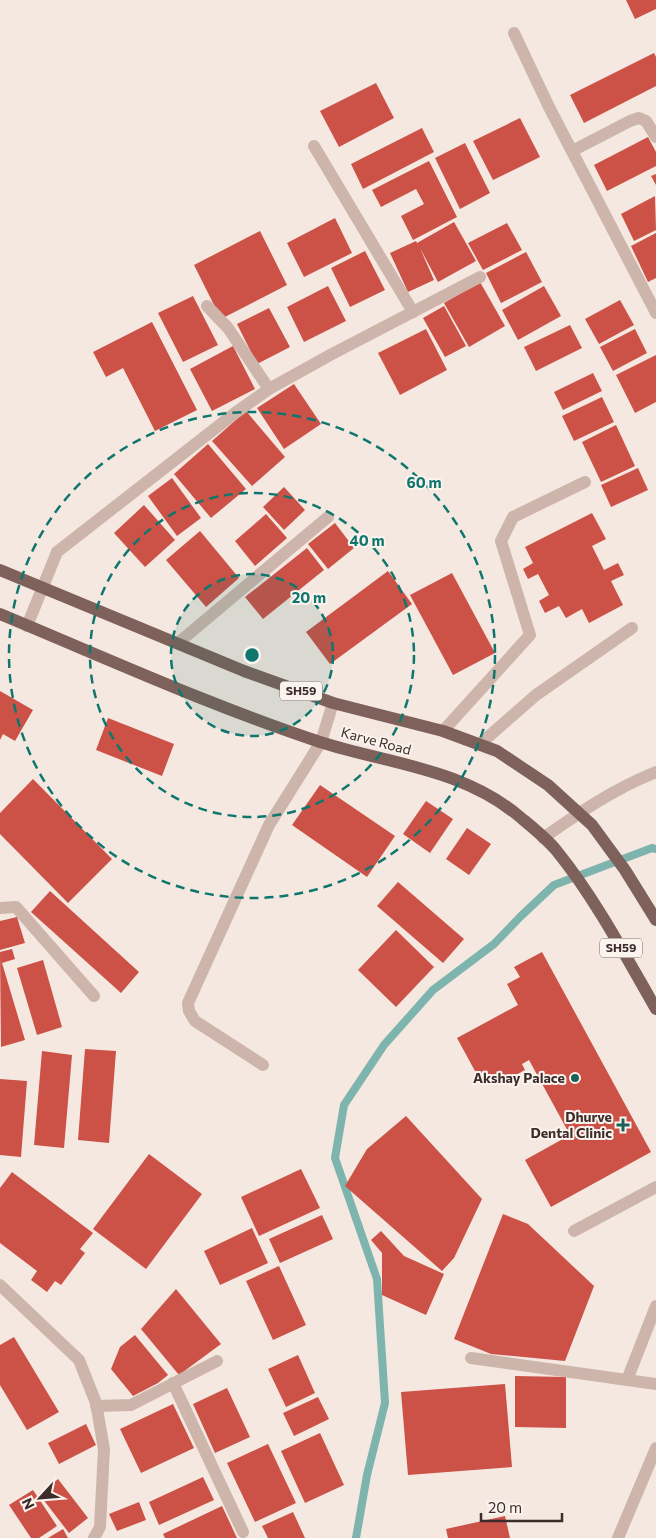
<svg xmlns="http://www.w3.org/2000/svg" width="656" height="1538" font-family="Commissioner,sans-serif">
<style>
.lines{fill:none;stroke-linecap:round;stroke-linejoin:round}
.stream{stroke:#7db4ad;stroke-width:8}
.building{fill:#cc5147}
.minor{stroke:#ceb5ab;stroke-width:12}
.major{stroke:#7e615b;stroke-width:12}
.ring{fill:none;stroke:#0f766e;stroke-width:2.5;stroke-dasharray:9 6}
.poi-dot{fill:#1d605a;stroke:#fbf3ee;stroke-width:2}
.labels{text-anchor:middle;stroke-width:4;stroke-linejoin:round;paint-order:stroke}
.shield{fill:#fbf3ee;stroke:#756865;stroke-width:1}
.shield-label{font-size:12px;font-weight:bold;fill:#3c2d2a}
.street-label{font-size:14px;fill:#3c2d2a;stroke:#fbf3ee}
.poi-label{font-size:14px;font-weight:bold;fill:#3c2d2a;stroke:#fbf3ee;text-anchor:end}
.centre{fill:#0f766e;stroke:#fbf3ee;stroke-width:2.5}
.ring-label{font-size:15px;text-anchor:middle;font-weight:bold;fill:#0f766e;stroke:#fbf3ee;stroke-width:4;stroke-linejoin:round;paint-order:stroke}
</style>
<rect width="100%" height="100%" fill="#f5e8e0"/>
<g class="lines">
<polyline class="stream" points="356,1538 367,1475 385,1403 377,1279 335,1158 344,1105 384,1045 433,990 494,944 521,916 554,885 652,848 656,849"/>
</g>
<g class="building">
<polygon points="626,0 656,0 656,9 635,19"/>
<polygon points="654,53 656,57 656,86 584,123 570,95"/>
<polygon points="376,83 394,118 339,147 320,111"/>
<polygon points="520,118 540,157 493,180 473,141"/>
<polygon points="422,128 434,152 363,189 351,164"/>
<polygon points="648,137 656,152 656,166 607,191 594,165"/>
<polygon points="465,143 490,193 460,209 435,158"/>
<polygon points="429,161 457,217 413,240 401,216 424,204 416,189 381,207 372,190"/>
<polygon points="656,174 656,185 651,176"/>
<polygon points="655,196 656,230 634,241 621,214"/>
<polygon points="335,218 352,253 304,277 287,243"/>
<polygon points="454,222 476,261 438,282 420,248 434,280 408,292 390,253 416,241 417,243"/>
<polygon points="507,223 522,250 483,270 468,243"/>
<polygon points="260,231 287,285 221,319 194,265"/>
<polygon points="656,233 656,278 648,282 631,246"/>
<polygon points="365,251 385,290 350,307 331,268"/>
<polygon points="526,252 542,282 501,303 486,273"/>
<polygon points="480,282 505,326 469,347 444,303"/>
<polygon points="328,286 346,321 304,342 287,307"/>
<polygon points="544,286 561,316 518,340 502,310"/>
<polygon points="193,296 218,345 183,362 158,313"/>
<polygon points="620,300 634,325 599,344 585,319"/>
<polygon points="444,306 466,346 445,357 423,318"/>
<polygon points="269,308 290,347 257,364 237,324"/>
<polygon points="152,322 197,410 155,431 123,368 106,377 93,352"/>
<polygon points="570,325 582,348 536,371 524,347"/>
<polygon points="426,329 447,370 400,395 378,353"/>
<polygon points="635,329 647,353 613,371 600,347"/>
<polygon points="233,346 255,389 212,411 190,369"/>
<polygon points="656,355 656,402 635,413 616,375"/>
<polygon points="593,373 602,391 563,410 554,392"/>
<polygon points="294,384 321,424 284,449 257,408"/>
<polygon points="602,397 614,422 574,441 562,416"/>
<polygon points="246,411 285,457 252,486 212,441"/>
<polygon points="616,425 635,466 601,482 582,442"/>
<polygon points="208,444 246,489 211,518 174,474"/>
<polygon points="638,468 648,490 611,507 601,485"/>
<polygon points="172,478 201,518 177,536 148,496"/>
<polygon points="284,487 305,510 284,530 263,507"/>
<polygon points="144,505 175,540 145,567 114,533"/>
<polygon points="592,513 606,539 592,546 604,570 618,563 624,575 611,581 623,605 589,623 582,609 566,618 559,606 545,613 539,601 549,595 538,574 528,579 523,569 533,563 525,547"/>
<polygon points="266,514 287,538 255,566 235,541"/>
<polygon points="335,523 354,548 328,569 308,544"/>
<polygon points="200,531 239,578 206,607 166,560"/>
<polygon points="307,548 324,570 263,619 245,597"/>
<polygon points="388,571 412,604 330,664 306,632"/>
<polygon points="452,573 495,653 453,675 410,595"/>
<polygon points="0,691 33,710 15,741 3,734 0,740"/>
<polygon points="108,718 174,744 162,776 96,750"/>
<polygon points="33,779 112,859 68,903 0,834 0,813"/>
<polygon points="320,785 395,836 367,877 292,825"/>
<polygon points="426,801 453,819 430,853 403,834"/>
<polygon points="467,828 491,844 469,875 446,859"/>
<polygon points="398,882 464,939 443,963 377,906"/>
<polygon points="50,891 139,972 121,993 31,912"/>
<polygon points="17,917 25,943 0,950 0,921"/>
<polygon points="396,930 434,967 396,1007 358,970"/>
<polygon points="12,949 15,959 2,963 25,1040 1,1047 0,952"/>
<polygon points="542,952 651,1152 551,1207 525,1160 570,1135 529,1060 522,1064 525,1070 501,1083 496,1074 481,1082 457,1038 518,1005 507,984 520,977 514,967"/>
<polygon points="43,960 62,1027 37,1035 17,968"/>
<polygon points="85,1049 116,1051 109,1143 78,1140"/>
<polygon points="42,1051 72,1055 64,1148 34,1145"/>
<polygon points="0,1079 27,1081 21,1157 0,1155"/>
<polygon points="406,1116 482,1199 454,1258 442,1271 345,1186 367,1149"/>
<polygon points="149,1154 202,1194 146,1269 93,1229"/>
<polygon points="301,1169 320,1208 259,1236 241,1197"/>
<polygon points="12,1172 93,1233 80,1249 85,1253 61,1285 55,1281 47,1292 31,1280 37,1271 0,1243 0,1188"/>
<polygon points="503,1214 528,1224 594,1286 565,1361 491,1354 454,1339"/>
<polygon points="322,1215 333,1239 280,1263 269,1239"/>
<polygon points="252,1228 268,1263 220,1285 204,1251"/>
<polygon points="381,1231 404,1256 444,1274 426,1315 382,1295 382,1253 371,1240"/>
<polygon points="279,1266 306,1325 273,1340 246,1281"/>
<polygon points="176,1289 221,1344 179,1375 141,1329"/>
<polygon points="135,1335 168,1375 158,1383 133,1396 111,1369 120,1347"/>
<polygon points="14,1337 59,1412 27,1430 0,1385 0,1345"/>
<polygon points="298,1355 315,1393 286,1407 268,1369"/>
<polygon points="515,1376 566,1377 566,1428 515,1427"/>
<polygon points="505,1384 512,1467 408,1475 401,1392"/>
<polygon points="227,1388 250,1437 215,1453 193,1404"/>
<polygon points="318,1397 329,1419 294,1436 283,1413"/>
<polygon points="173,1404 194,1448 141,1473 120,1429"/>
<polygon points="86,1424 96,1445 59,1464 48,1443"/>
<polygon points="320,1433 344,1485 305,1503 281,1451"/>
<polygon points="268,1444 296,1503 255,1522 227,1463"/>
<polygon points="203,1477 214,1500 159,1525 149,1502"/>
<polygon points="58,1479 88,1518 69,1533 39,1494"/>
<polygon points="33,1490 57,1526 39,1538 31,1538 9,1505"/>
<polygon points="139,1502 146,1520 117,1531 109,1514"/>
<polygon points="222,1506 237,1538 165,1538 163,1534"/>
<polygon points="293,1512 305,1538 268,1538 262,1526"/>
<polygon points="505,1516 510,1538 448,1538 446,1529"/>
<polygon points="63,1529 68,1538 48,1538"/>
</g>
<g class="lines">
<g class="minor">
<polyline points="514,33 549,107 656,313"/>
<polyline points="314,146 413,312"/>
<polyline points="572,151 630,121 639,118 646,121 656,137"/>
<polyline points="207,306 228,328 269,389"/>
<polyline points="27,626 57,552 235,413 269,389 332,354 480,277"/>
<polyline points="178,643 328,517"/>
<polyline points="443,731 530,635 501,541 513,517 585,482"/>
<polyline points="479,745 536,695 632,628"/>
<path d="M543,838C579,813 615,788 656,772"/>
<polyline points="0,908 16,907 94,996"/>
<polyline points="263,1065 195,1021 189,1011 188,1003 269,825 321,742 333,703"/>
<polyline points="574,1231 656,1187"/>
<polyline points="0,1285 79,1360 96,1403 104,1449 100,1527 94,1538"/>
<polyline points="471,1358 656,1384"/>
<polyline points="627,1380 656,1306"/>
<polyline points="173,1383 243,1532"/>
<polyline points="96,1406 131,1405 217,1361"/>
<polyline points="618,1538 656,1448"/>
</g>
<g class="major">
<polyline points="0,570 244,671 333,703 443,731 497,751 548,785 592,825 625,870 656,920"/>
<path d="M0,614C106,658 211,706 320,742C389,764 462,768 520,817C532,827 546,838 556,850C595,898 625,955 656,1009"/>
</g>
</g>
<circle cx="252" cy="655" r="81" fill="#0f766e" fill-opacity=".12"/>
<g class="ring">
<circle cx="252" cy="655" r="81"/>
<circle cx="252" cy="655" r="162"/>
<circle cx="252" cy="655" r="243"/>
</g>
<g class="poi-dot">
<circle cx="575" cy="1078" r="5"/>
<path d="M620.5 1117.5h5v5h5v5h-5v5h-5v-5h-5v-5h5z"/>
</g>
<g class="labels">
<g class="shield">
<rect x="280" y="681.5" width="42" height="19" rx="4"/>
<rect x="600" y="938.5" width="42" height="19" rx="4"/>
</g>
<g class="shield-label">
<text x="301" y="695">SH59</text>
<text x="621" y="952">SH59</text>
</g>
<g class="street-label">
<text transform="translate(376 741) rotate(15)" y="5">Karve Road</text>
</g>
<g class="poi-label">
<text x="565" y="1083">Akshay Palace</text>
<text x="612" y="1122">Dhurve<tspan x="612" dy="16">Dental Clinic</tspan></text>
</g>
</g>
<circle cx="252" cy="655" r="8" class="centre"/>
<g class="ring-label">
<text x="424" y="488">60 m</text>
<text x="367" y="546">40 m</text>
<text x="309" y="603">20 m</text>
</g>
<g transform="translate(40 1498) rotate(244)" stroke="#fbf3ee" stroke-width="4" paint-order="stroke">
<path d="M0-4L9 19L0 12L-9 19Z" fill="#3c2d2a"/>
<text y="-8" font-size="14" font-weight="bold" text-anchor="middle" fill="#3c2d2a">N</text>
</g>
<path d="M481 1513v8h81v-8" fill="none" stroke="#3c2d2a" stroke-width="2.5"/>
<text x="488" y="1513" font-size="15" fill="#3c2d2a" stroke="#fbf3ee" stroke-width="4" paint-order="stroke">20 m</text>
</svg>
